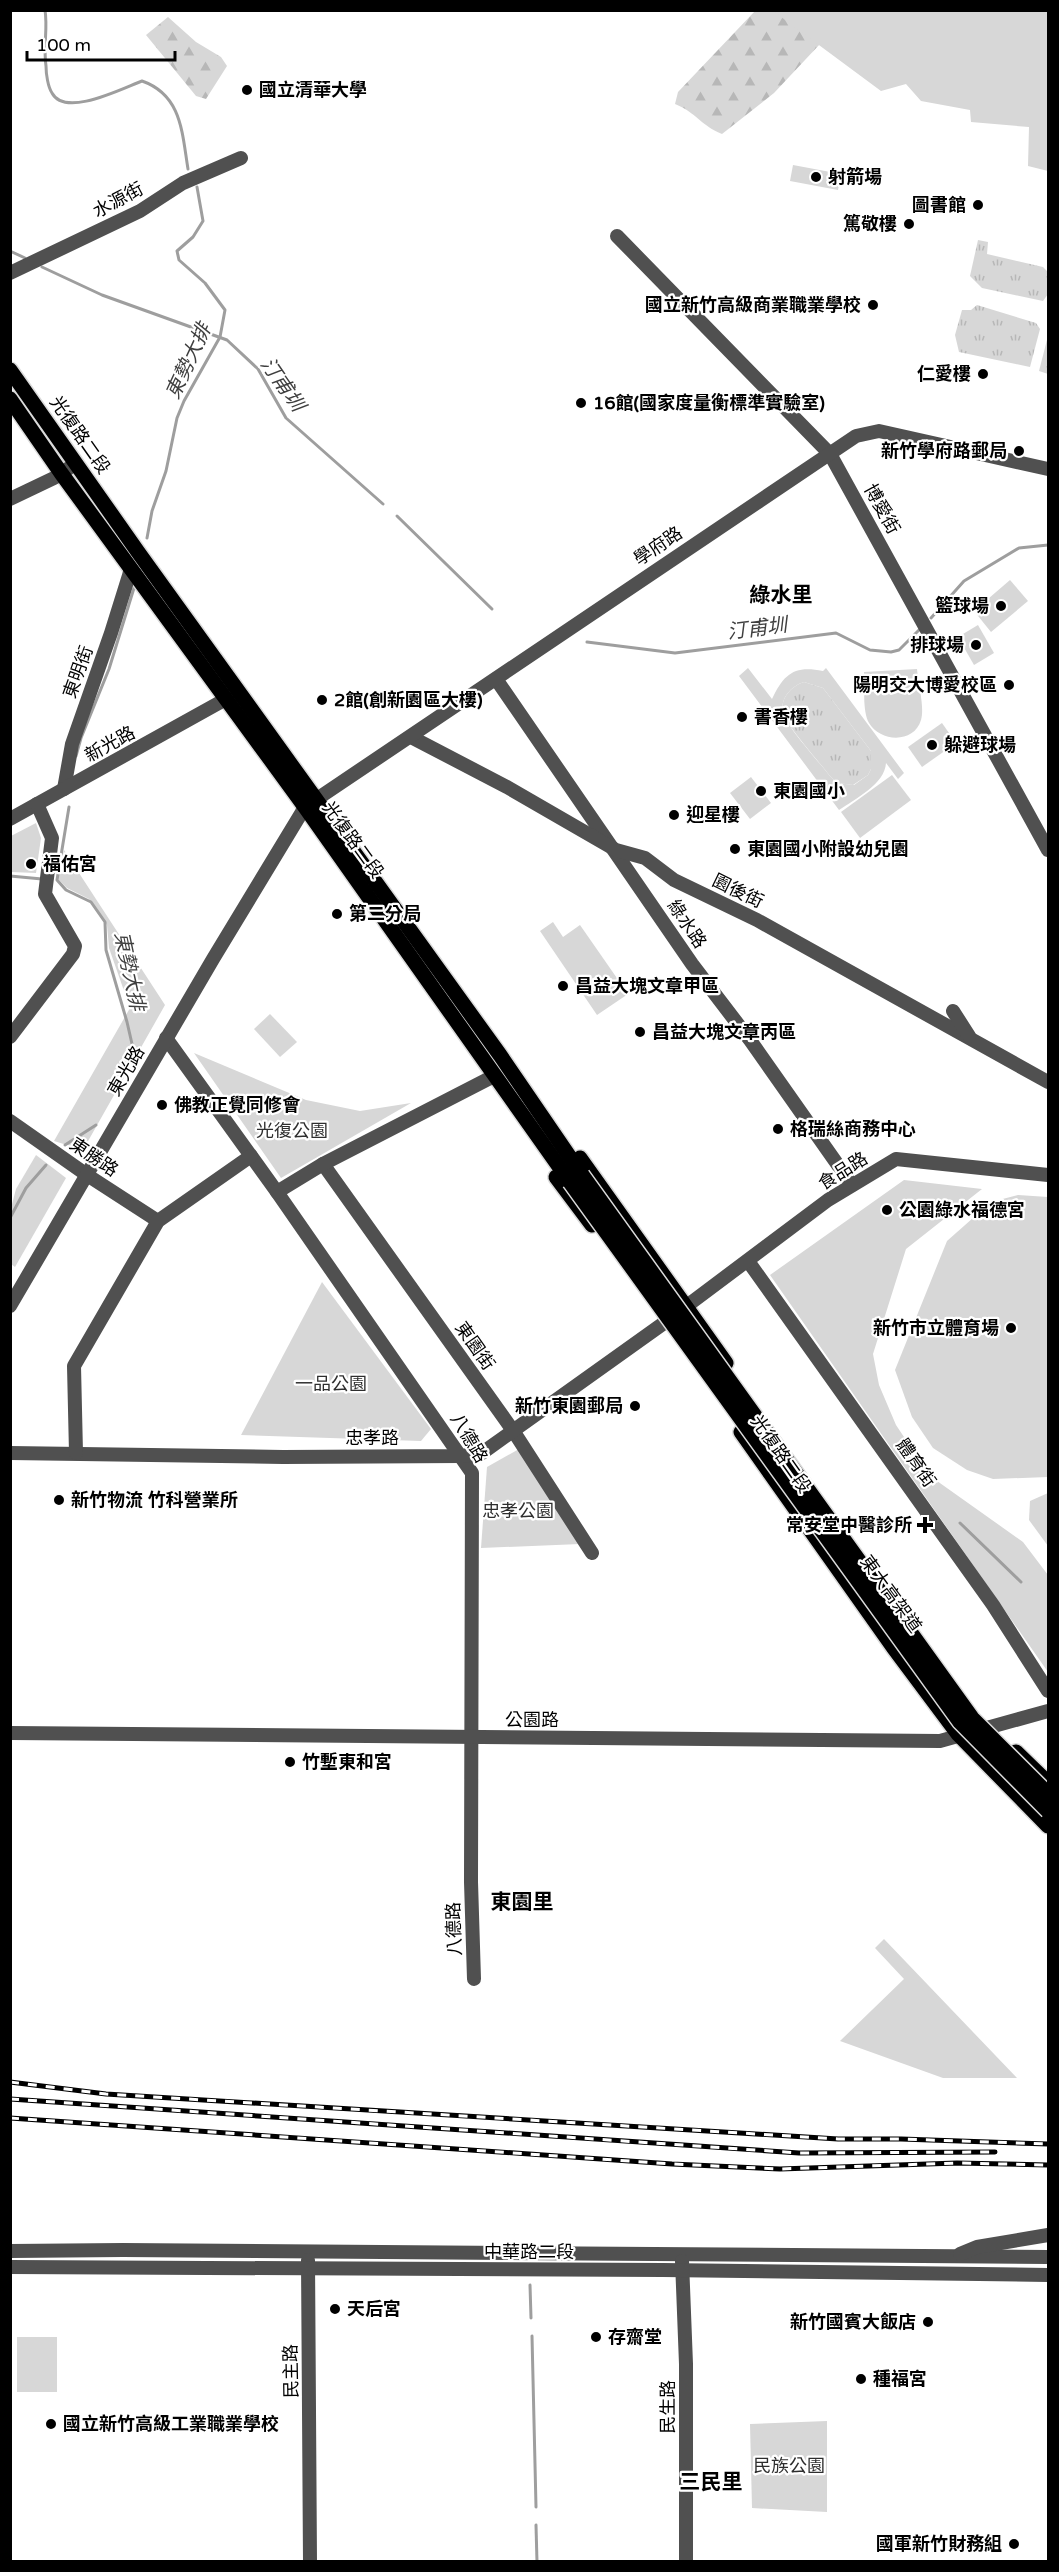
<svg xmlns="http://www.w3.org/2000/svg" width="1059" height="2572" font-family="'Varela Round','Noto Sans TC',sans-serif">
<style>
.grass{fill:url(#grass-tufts)}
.forest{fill:url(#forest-firs)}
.green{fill:#d7d7d7;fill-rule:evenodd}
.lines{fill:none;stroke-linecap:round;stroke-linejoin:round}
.stream{stroke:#9e9e9e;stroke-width:3}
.major-casing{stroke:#dbdbdb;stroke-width:18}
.minor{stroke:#505050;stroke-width:14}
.major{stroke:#000;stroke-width:15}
.rail-casing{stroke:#000;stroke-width:5}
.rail{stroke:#fff;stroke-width:3;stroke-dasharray:9;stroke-linecap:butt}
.major-bridge-casing{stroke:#dbdbdb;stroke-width:18;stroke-linecap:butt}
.major-bridge{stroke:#000;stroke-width:15}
.poi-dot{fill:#000;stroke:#fff;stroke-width:2}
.labels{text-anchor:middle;stroke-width:4.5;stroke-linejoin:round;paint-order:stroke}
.poi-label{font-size:18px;font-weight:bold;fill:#000;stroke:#fff;text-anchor:start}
.street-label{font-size:18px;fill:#000;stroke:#fff}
.park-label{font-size:18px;fill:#2e2e2e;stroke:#fff}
.water-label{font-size:20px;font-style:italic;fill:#3f3f3f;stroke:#fff}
.quarter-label{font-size:21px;font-weight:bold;fill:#000;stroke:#fff}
</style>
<defs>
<pattern id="grass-tufts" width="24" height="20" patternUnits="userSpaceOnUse" patternTransform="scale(1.5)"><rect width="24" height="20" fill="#d7d7d7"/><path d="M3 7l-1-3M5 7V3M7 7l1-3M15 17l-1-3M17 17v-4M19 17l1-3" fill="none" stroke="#b7b7b7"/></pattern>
<pattern id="forest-firs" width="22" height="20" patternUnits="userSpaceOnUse" patternTransform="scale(1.5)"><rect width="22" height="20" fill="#d7d7d7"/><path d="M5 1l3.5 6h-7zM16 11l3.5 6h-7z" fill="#b7b7b7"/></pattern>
</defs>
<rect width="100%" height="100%" fill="#fff"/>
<g class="grass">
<polygon points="978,240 988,242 987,254 1043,267 1048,272 1048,294 1043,301 982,288 970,276"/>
<polygon points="977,305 1036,323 1040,329 1030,367 959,352 955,335 962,310 971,310"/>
<polygon points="1048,336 1048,374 1039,371"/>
<path d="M804,682L823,688L871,751V769L868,775L853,785L837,783L830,776C820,763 788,727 784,715C778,700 791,686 804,682Z"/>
</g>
<g class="forest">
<path d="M755,11H851L774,93L722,134C700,125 697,113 675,104L678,92Z"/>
<polygon points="168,17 196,42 221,57 227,66 206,99 196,96 146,35"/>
</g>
<g class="green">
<polygon points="773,11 1048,11 1048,171 1028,166 1029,127 971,122 970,110 921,101 906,84 881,91"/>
<polygon points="793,165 841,174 838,190 790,181"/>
<polygon points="1010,580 1028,601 991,632 974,611"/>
<polygon points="978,625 994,653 974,665 958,637"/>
<path d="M748,668L772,699C784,674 794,665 823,671L826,668L904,773L898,779L886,763C885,784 855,799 839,810L739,676ZM804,682L823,688L871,751V769L868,775L854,785L837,783L830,776C820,763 788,728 784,715C778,700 791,686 804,682Z"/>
<path d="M917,669C918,682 925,709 921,720C914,744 880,742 869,723C862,710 865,686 864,672Z"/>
<polygon points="942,723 956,743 922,767 908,747"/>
<polygon points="892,775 911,800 860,838 841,812"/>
<polygon points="751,777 771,803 750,819 730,793"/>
<polygon points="36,823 41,838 36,873 11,872 11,836"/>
<polygon points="64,850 165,1005 83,1150 54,1141 130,1008 109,948 107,925 89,899 67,888 58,879"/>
<polygon points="553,922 563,937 580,925 628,994 597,1015 540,931"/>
<polygon points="270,1014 297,1042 280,1057 254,1029"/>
<polygon points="194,1053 306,1100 360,1111 411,1103 281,1178"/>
<polygon points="36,1155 66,1178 15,1267 11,1264 11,1208 16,1189"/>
<polygon points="904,1180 982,1189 906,1249 873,1354 879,1385 896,1425 930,1476 1023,1542 1048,1575 1048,1672 770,1275"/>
<polygon points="1018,1195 1048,1197 1048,1477 993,1479 967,1470 933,1448 912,1417 895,1370 947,1241 991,1202"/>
<polygon points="322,1282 431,1429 421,1441 241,1435"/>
<polygon points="519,1449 580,1544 481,1548 487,1467"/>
<polygon points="1048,1493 1048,1546 1029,1520 1030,1501"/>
<polygon points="884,1939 1017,2078 943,2078 840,2041 904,1979 875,1948"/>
<rect x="17" y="2337" width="40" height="55"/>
<polygon points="827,2421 827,2512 752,2508 750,2424"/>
</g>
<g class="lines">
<g class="stream">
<path d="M45,10C48,29 43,47 46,66C46,74 48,87 52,93C65,118 123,88 142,81C182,95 182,133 188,169"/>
<polyline points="10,251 25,258"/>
<polyline points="42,267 102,295 227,340 258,369 286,418 383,504"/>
<polyline points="397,516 492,609"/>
<polyline points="147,538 152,511 166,471 177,418 184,401 220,337 225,310 205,283 179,260 177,251 193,237 203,221 197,187"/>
<polyline points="931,618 964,581 1019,548 1048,545"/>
<polyline points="587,642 675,653 836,633 870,650 891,652 899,650 919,630"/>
<polyline points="76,756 81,738 109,669 134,588"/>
<polyline points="69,807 57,880 66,890 91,902 105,922 106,950 127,1022 135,1057"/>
<polyline points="10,876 42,879"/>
<polyline points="65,1145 96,1125"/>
<polyline points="10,1218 26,1188 46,1165"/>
<polyline points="960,1523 1021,1582"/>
<polyline points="530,2285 531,2318"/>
<polyline points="532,2336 536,2507"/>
<polyline points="536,2525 537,2562"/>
</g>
<g class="major-casing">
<g id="major">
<polyline points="10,370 138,552 500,1055 582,1175"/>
<polyline points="10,399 61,473 305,807 570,1182"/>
<polyline points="580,1158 726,1363"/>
<polyline points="556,1177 592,1225"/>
<polyline points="741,1432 893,1647 958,1734 1048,1826"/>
<polyline points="1016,1752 1048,1783"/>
</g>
</g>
<g class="minor">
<polyline points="617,236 830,454 1048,850"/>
<polyline points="10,273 140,211 183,183 241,158"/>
<polyline points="10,499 54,478 75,464"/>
<polyline points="496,679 692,964 750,1040 852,1185"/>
<polyline points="411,737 507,787 616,850 645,858 674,880 757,920 1048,1082"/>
<polyline points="64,789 72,744 111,633 131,569"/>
<polyline points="10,819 226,699"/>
<polyline points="953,1011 969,1036"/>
<polyline points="10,1037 73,954 75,946 45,894 52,838 37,804"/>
<polyline points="166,1038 277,1192 472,1473 471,1882 474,1979"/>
<polyline points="10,1121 87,1175 158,1221"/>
<polyline points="323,1164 514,1432 592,1553"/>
<polyline points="277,1192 323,1164 494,1076"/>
<polyline points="748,1261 993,1605 1048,1691"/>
<polyline points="10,1306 213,959 305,807 856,436 879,431 1048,469"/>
<polyline points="10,1453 283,1457 462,1456 482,1453 664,1323 828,1200 896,1159 1048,1175"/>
<polyline points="76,1453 74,1366 158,1221 251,1156"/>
<polyline points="10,1733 940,1741 1048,1711"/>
<polyline points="10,2251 123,2250 1048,2257"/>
<polyline points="960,2254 977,2247 1048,2235"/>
<polyline points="308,2260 310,2562"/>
<polyline points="682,2261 686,2364 686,2562"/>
<polyline points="10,2267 663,2270 1048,2275"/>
</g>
<use href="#major" class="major"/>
<g class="rail-casing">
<g id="rail">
<polyline points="10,2082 106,2094 838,2139 901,2139 1048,2144"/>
<polyline points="10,2099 799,2153 995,2152"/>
<polyline points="10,2118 672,2164 780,2169 957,2163 1048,2165"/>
</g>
</g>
<use href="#rail" class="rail"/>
<g class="major-bridge-casing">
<g id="major-bridge">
<polyline points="582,1175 972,1718 1048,1794"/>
<polyline points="570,1182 960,1722 1048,1811"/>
</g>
</g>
<use href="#major-bridge" class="major-bridge"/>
</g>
<g class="poi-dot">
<circle cx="247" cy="90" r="6"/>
<circle cx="816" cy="177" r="6"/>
<circle cx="978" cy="205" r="6"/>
<circle cx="909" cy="224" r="6"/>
<circle cx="873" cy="305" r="6"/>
<circle cx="983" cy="374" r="6"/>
<circle cx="581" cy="403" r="6"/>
<circle cx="1019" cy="451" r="6"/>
<circle cx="1001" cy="606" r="6"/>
<circle cx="976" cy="645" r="6"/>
<circle cx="1009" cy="685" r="6"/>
<circle cx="322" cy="700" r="6"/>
<circle cx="742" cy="717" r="6"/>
<circle cx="932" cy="745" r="6"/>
<circle cx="761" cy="791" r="6"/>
<circle cx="674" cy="815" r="6"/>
<circle cx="735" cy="849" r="6"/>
<circle cx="31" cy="864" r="6"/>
<circle cx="337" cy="914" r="6"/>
<circle cx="563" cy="986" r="6"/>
<circle cx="640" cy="1032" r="6"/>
<circle cx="162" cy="1105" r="6"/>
<circle cx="778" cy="1129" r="6"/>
<circle cx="887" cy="1210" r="6"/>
<circle cx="1011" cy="1328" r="6"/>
<circle cx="635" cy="1406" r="6"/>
<circle cx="59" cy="1500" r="6"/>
<path d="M922 1516h6v6h6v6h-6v6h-6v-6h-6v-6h6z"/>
<circle cx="290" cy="1762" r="6"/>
<circle cx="335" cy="2309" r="6"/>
<circle cx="928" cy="2322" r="6"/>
<circle cx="596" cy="2337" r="6"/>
<circle cx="861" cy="2379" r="6"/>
<circle cx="51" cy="2424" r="6"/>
<circle cx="1014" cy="2544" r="6"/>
</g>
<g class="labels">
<g class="poi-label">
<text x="259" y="96">國立清華大學</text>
<text x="828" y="183">射箭場</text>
<text x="966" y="211" text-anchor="end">圖書館</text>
<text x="897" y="230" text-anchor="end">篤敬樓</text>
<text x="861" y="311" text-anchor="end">國立新竹高級商業職業學校</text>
<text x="971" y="380" text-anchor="end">仁愛樓</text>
<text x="593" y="409">16館(國家度量衡標準實驗室)</text>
<text x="1007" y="457" text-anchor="end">新竹學府路郵局</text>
<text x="989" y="612" text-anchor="end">籃球場</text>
<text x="964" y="651" text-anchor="end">排球場</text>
<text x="997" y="691" text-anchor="end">陽明交大博愛校區</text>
<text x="334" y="706">2館(創新園區大樓)</text>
<text x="754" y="723">書香樓</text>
<text x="944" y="751">躲避球場</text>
<text x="773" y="797">東園國小</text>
<text x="686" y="821">迎星樓</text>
<text x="747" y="855">東園國小附設幼兒園</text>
<text x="43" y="870">福佑宮</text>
<text x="349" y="920">第二分局</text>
<text x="575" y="992">昌益大塊文章甲區</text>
<text x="652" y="1038">昌益大塊文章丙區</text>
<text x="174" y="1111">佛教正覺同修會</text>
<text x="790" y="1135">格瑞絲商務中心</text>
<text x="899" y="1216">公園綠水福德宮</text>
<text x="999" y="1334" text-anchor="end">新竹市立體育場</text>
<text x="623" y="1412" text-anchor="end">新竹東園郵局</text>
<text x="71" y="1506">新竹物流 竹科營業所</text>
<text x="912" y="1531" text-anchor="end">常安堂中醫診所</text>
<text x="302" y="1768">竹塹東和宮</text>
<text x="347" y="2315">天后宮</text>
<text x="916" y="2328" text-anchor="end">新竹國賓大飯店</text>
<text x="608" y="2343">存齋堂</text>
<text x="873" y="2385">種福宮</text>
<text x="63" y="2430">國立新竹高級工業職業學校</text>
<text x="1002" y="2550" text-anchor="end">國軍新竹財務組</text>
</g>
<g class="street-label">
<text transform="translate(118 200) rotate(-28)" y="6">水源街</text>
<text transform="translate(80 435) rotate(55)" y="6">光復路二段</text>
<text transform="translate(882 509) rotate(61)" y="6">博愛街</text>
<text transform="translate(658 546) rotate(-34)" y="6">學府路</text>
<text transform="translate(78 672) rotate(-70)" y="6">東明街</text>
<text transform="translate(110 744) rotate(-29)" y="6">新光路</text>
<text transform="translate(353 840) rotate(54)" y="6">光復路二段</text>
<text transform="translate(738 891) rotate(26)" y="6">園後街</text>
<text transform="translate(687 924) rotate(56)" y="6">綠水路</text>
<text transform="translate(126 1071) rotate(-60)" y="6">東光路</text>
<text transform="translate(94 1157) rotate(34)" y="6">東勝路</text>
<text transform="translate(843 1171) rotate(-32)" y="6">食品路</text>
<text transform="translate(475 1346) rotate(55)" y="6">東園街</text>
<text x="372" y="1444">忠孝路</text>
<text transform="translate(469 1438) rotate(59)" y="6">八德路</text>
<text transform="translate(781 1454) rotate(55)" y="6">光復路二段</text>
<text transform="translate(916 1463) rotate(55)" y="6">體育街</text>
<text transform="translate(891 1594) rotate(54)" y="6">東大高架道</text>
<text x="532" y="1726">公園路</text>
<text transform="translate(454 1929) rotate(-92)" y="6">八德路</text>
<text x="529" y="2258">中華路二段</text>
<text transform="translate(291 2371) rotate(-91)" y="6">民主路</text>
<text transform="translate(668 2407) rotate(-90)" y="6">民生路</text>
</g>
<g class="park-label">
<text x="292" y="1137">光復公園</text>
<text x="331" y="1390">一品公園</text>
<text x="518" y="1517">忠孝公園</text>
<text x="789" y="2472">民族公園</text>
</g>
<g class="water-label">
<text transform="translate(188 361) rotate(-65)" y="7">東勢大排</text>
<text transform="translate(283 384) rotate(55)" y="7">汀甫圳</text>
<text transform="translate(757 628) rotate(-7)" y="7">汀甫圳</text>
<text transform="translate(130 971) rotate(78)" y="7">東勢大排</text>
</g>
<g class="quarter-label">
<text x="781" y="602">綠水里</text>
<text x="522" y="1909">東園里</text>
<text x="711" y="2489">三民里</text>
</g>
</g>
<rect width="1059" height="2572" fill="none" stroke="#000000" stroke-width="24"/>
<path d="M27 51v9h148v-9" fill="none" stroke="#000000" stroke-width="3"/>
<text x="36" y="51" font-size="18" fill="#000000" stroke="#ffffff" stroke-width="4.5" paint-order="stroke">100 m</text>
</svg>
